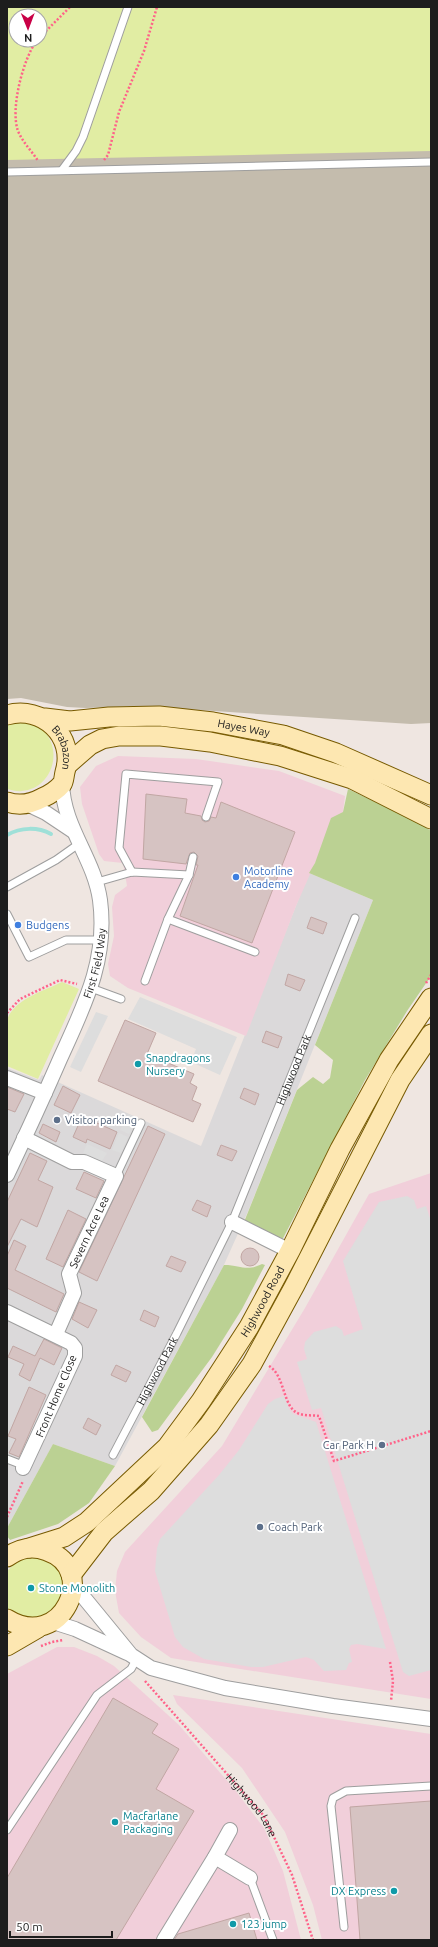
<svg xmlns="http://www.w3.org/2000/svg" width="438" height="1947" font-family="Ubuntu,sans-serif">
<style>
.residential{fill:#dbd9da}
.commercial{fill:#f1cfda}
.construction{fill:#c4bcad;fill-rule:evenodd}
.grass{fill:#e1eda3;fill-rule:evenodd}
.forest{fill:#bbd193}
.parking{fill:#ddd}
.lines{fill:none;stroke-linecap:round;stroke-linejoin:round}
.stream{stroke:#9fe0d8;stroke-width:4}
.building{fill:#d6c3c2;stroke:#c1a6a3}
.lane-casing{stroke:#9e9e9e;stroke-width:9}
.street-casing{stroke:#9e9e9e;stroke-width:16}
.secondary-casing{stroke:#775a00;stroke-width:21}
.path{stroke:#ff6289;stroke-width:2.5;stroke-dasharray:2 2;stroke-linecap:butt}
.lane{stroke:#fff;stroke-width:7}
.street{stroke:#fff;stroke-width:14}
.secondary{stroke:#fde7b1;stroke-width:19}
.shop-dot{fill:#3f7fe0;stroke:#fff;stroke-width:1.5}
.culture-dot{fill:#0f9aa8;stroke:#fff;stroke-width:1.5}
.service-dot{fill:#5c6f8a;stroke:#fff;stroke-width:1.5}
.labels{text-anchor:middle;stroke-width:4;stroke-linejoin:round;paint-order:stroke}
.street-label{font-size:11px;fill:#1d1d1d;stroke:#fff}
.shop-label{font-size:11px;fill:#366cbe;stroke:#fff;text-anchor:start}
.culture-label{font-size:11px;fill:#0d838f;stroke:#fff;text-anchor:start}
.service-label{font-size:11px;fill:#4e5e75;stroke:#fff;text-anchor:start}
</style>
<rect width="100%" height="100%" fill="#efe6e1"/>
<polygon class="residential" points="309,873 373,900 249,1209 223,1267 115,1466 53,1444 7,1528 7,1068 39,1080 42,1075 201,1146"/>
<g class="commercial">
<polygon points="118,756 196,759 279,771 345,796 343,812 315,863 296,906 246,1036 128,988 110,976 108,964 114,936 112,907 115,895 127,886 125,874 123,863 104,861 99,854 82,804 80,787 96,766"/>
<polygon points="431,1173 431,1699 171,1658 141,1637 119,1613 115,1591 117,1571 125,1552 222,1446 305,1308 369,1194"/>
<polygon points="57,1647 74,1647 97,1656 114,1666 179,1725 235,1790 264,1828 283,1871 301,1940 7,1940 7,1674"/>
<polygon points="173,1695 431,1734 431,1940 322,1940 313,1905 285,1832 242,1768 177,1704"/>
</g>
<path class="construction" d="M7,7H431V723L411,724L138,706L86,708L67,707L21,698L7,699ZM16,16H40V40H16Z"/>
<g class="grass">
<path d="M7,7H431V151L7,160ZM16,16H40V40H16Z"/>
<path d="M21,721C32,724 44,727 49,738C61,759 48,789 22,791C18,792 12,790 7,789V723Z"/>
<path d="M62,982L79,989L38,1079L7,1066V1020C14,999 44,991 62,982Z"/>
<path d="M32,1557C54,1560 56,1566 66,1584L60,1609L39,1622L14,1616L7,1609V1571L20,1559Z"/>
</g>
<g class="forest">
<polygon points="348,789 420,823 431,831 431,976 407,1011 365,1080 279,1246 242,1227 297,1090 313,1077 323,1084 330,1078 333,1060 315,1045 373,900 309,873 315,863 331,818 343,812"/>
<path d="M262,1264L265,1265L242,1309L212,1357L158,1430L152,1432L142,1417L224,1265C242,1265 245,1272 262,1264Z"/>
<polygon points="53,1444 115,1466 89,1503 58,1524 10,1540 7,1536 7,1528"/>
</g>
<g class="parking">
<polygon points="140,997 237,1037 220,1075 191,1062 196,1049 128,1019"/>
<polygon points="96,1012 108,1016 81,1072 70,1067"/>
<polygon points="128,1114 137,1118 129,1134 120,1130"/>
<polygon points="119,1133 128,1137 121,1153 112,1150"/>
<polygon points="87,1144 107,1153 102,1161 83,1153"/>
<polygon points="407,1196 414,1200 417,1209 426,1206 431,1221 431,1670 409,1676 403,1672 321,1408 312,1410 297,1362 307,1359 304,1349 305,1342 314,1332 336,1326 342,1330 344,1336 363,1329 343,1261 379,1202"/>
<polygon points="284,1396 289,1409 293,1414 316,1422 386,1649 357,1644 351,1645 349,1649 352,1662 349,1663 346,1670 324,1671 314,1660 306,1657 263,1667 251,1667 204,1659 183,1647 175,1637 155,1571 157,1548 160,1539 219,1475 239,1450 268,1404 275,1399"/>
</g>
<g class="lines">
<path class="stream" d="M7,835C21,827 38,827 51,834"/>
</g>
<g class="building">
<polygon points="146,794 187,799 185,813 201,816 202,820 205,822 209,821 211,817 216,818 221,802 295,832 252,943 180,916 198,865 196,865 198,856 194,852 190,853 186,864 143,859"/>
<polygon points="311,917 327,923 323,934 307,928"/>
<polygon points="288,974 305,980 300,991 285,985"/>
<polygon points="125,1020 156,1033 147,1054 194,1074 190,1083 197,1087 192,1100 201,1104 193,1122 98,1081"/>
<polygon points="266,1031 282,1037 278,1048 262,1042"/>
<polygon points="63,1086 80,1095 71,1113 54,1105"/>
<polygon points="7,1087 24,1094 15,1112 7,1109"/>
<polygon points="244,1088 259,1094 255,1105 240,1098"/>
<polygon points="81,1119 96,1125 97,1123 117,1132 110,1149 87,1139 86,1143 73,1137"/>
<polygon points="43,1124 60,1132 56,1142 39,1133"/>
<polygon points="148,1126 165,1134 97,1281 79,1272"/>
<polygon points="221,1145 237,1151 232,1161 217,1155"/>
<polygon points="30,1153 47,1161 38,1180 53,1187 37,1227 21,1219 7,1247 7,1202"/>
<polygon points="84,1172 104,1181 96,1198 76,1189"/>
<polygon points="197,1200 211,1206 207,1217 192,1210"/>
<polygon points="68,1210 86,1219 63,1267 46,1259"/>
<polygon points="14,1240 26,1246 15,1270 64,1294 56,1312 7,1288 7,1256"/>
<circle cx="250" cy="1257" r="9"/>
<polygon points="171,1256 186,1262 181,1272 166,1266"/>
<polygon points="79,1302 97,1310 88,1328 72,1319"/>
<polygon points="144,1310 159,1317 155,1327 140,1320"/>
<polygon points="44,1339 62,1348 54,1365 40,1358 30,1381 19,1375 24,1364 8,1357 13,1346 35,1356"/>
<polygon points="116,1365 131,1372 126,1382 111,1375"/>
<polygon points="29,1387 46,1395 19,1457 9,1453 16,1439 8,1436"/>
<polygon points="88,1418 101,1425 96,1435 83,1428"/>
<polygon points="113,1698 158,1724 152,1733 179,1749 156,1789 194,1811 116,1940 7,1940 7,1878"/>
<polygon points="431,1801 431,1940 360,1940 350,1807"/>
<polygon points="249,1913 257,1940 174,1940 178,1934"/>
</g>
<g class="lines">
<g class="lane-casing">
<g id="lane">
<polyline points="62,170 76,151 83,137 128,7"/>
<polyline points="7,172 431,162"/>
<polyline points="132,872 119,848 126,774 218,782 206,817"/>
<polyline points="97,882 132,872 189,875"/>
<polyline points="7,887 56,860 80,843"/>
<polyline points="7,914 29,957 66,940 102,940"/>
<polyline points="168,919 255,952"/>
<polyline points="145,981 168,919 189,875 193,857"/>
<polyline points="91,988 121,999"/>
<polyline points="116,1176 141,1123"/>
<path id="s2" d="M113,1455L177,1333L232,1222L355,918"/>
<polyline points="7,1459 25,1466"/>
<polyline points="7,1830 97,1695 131,1669 136,1660"/>
<polyline points="250,1878 273,1940"/>
<polyline points="344,1927 331,1806 333,1798 346,1791 431,1786"/>
</g>
</g>
<g class="street-casing">
<g id="street">
<polyline points="27,804 46,813 73,831"/>
<polyline points="7,1078 45,1093"/>
<polyline points="24,1138 72,1162 84,1162 116,1176 69,1274 74,1293 56,1334"/>
<path id="s3" d="M7,1175C25,1137 43,1098 60,1059C84,1006 108,960 100,900C94,858 63,827 62,783"/>
<polyline points="232,1222 290,1251"/>
<polyline points="7,1312 71,1343 75,1348 75,1356 23,1468"/>
<polyline points="72,1583 131,1655 151,1668 225,1688 333,1706 431,1719"/>
<polyline points="53,1622 75,1629 127,1653"/>
<polyline points="215,1857 250,1878"/>
<polyline points="164,1940 215,1857 230,1830"/>
</g>
</g>
<g class="secondary-casing">
<g id="secondary">
<path id="s4" d="M7,715C42,705 76,736 65,772C64,776 64,781 62,784C57,790 49,795 42,798C31,804 19,806 7,802"/>
<path id="s5" d="M45,718L70,721L109,717L159,716L213,722L283,735L336,753L431,795"/>
<polyline points="67,765 90,745 102,739 119,736 161,736 210,742 280,756 352,779 431,819"/>
<path id="s6" d="M29,1548L64,1537L87,1522L167,1447L201,1401L249,1327L290,1251L340,1149L389,1060L431,998"/>
<path d="M7,1557C20,1548 32,1545 47,1551C100,1569 62,1653 7,1619"/>
<polyline points="71,1575 104,1532 151,1491 209,1425 252,1364 295,1285 400,1080 431,1034"/>
<polyline points="7,1646 38,1628"/>
</g>
</g>
<g class="path">
<polyline points="40,37 70,7"/>
<path d="M37,40C23,59 10,109 18,131C23,143 32,151 38,161"/>
<polyline points="104,160 108,155 119,112 144,51 157,7"/>
<polyline points="426,983 431,975"/>
<polyline points="7,1013 20,999 60,980 77,984"/>
<path d="M269,1366C286,1376 282,1409 300,1414C306,1416 313,1415 319,1416L334,1461L431,1431"/>
<polyline points="7,1517 23,1481"/>
<polyline points="41,1646 52,1642 63,1640"/>
<polyline points="390,1662 393,1681 391,1701"/>
<path id="s1" d="M145,1681L264,1816L292,1875L313,1940"/>
</g>
<use href="#lane" class="lane"/>
<use href="#street" class="street"/>
<use href="#secondary" class="secondary"/>
</g>
<g class="shop-dot">
<circle cx="236" cy="877" r="4"/>
<circle cx="18" cy="925" r="4"/>
</g>
<g class="culture-dot">
<circle cx="138" cy="1064" r="4"/>
<circle cx="31" cy="1588" r="4"/>
<circle cx="115" cy="1822" r="4"/>
<circle cx="394" cy="1891" r="4"/>
<circle cx="233" cy="1924" r="4"/>
</g>
<g class="service-dot">
<circle cx="57" cy="1120" r="4"/>
<circle cx="382" cy="1445" r="4"/>
<circle cx="260" cy="1527" r="4"/>
</g>
<g class="labels">
<g class="street-label">
<text dy="4" stroke="none"><textPath href="#s5" startOffset="200">Hayes Way</textPath></text>
<text dy="4" stroke="none"><textPath href="#s4" startOffset="74">Brabazon</textPath></text>
<text dy="4" stroke="none"><textPath href="#s3" startOffset="230">First Field Way</textPath></text>
<text dy="4" stroke="none"><textPath href="#s2" startOffset="426">Highwood Park</textPath></text>
<text transform="translate(89 1232) rotate(-65)" y="4">Severn Acre Lea</text>
<text dy="4" stroke="none"><textPath href="#s6" startOffset="348">Highwood Road</textPath></text>
<text dy="4" stroke="none"><textPath href="#s2" startOffset="95">Highwood Park</textPath></text>
<text transform="translate(56 1396) rotate(-67)" y="4">Front Home Close</text>
<text dy="4" stroke="none"><textPath href="#s1" startOffset="164">Highwood Lane</textPath></text>
</g>
<g class="shop-label">
<text x="244" y="875">Motorline<tspan x="244" dy="13">Academy</tspan></text>
<text x="26" y="929">Budgens</text>
</g>
<g class="culture-label">
<text x="146" y="1062">Snapdragons<tspan x="146" dy="13">Nursery</tspan></text>
<text x="39" y="1592">Stone Monolith</text>
<text x="123" y="1820">Macfarlane<tspan x="123" dy="13">Packaging</tspan></text>
<text x="386" y="1895" text-anchor="end">DX Express</text>
<text x="241" y="1928">123 jump</text>
</g>
<g class="service-label">
<text x="65" y="1124">Visitor parking</text>
<text x="374" y="1449" text-anchor="end">Car Park H</text>
<text x="268" y="1531">Coach Park</text>
</g>
</g>
<rect width="438" height="1947" fill="none" stroke="#1d1d1d" stroke-width="16"/>
<g transform="translate(28 28) rotate(179)"><circle r="19" fill="#ffffff" stroke="#a5a5a5"/>
<path d="M0-3L7 15L0 10L-7 15Z" fill="#c90046"/>
<text y="-6" font-size="11" font-weight="bold" text-anchor="middle" fill="#1d1d1d">N</text>
</g>
<path d="M10 1931v6h102v-6" fill="none" stroke="#1d1d1d" stroke-width="2"/>
<text x="16" y="1931" font-size="12" fill="#1d1d1d" stroke="#ffffff" stroke-width="3" paint-order="stroke">50 m</text>
</svg>
